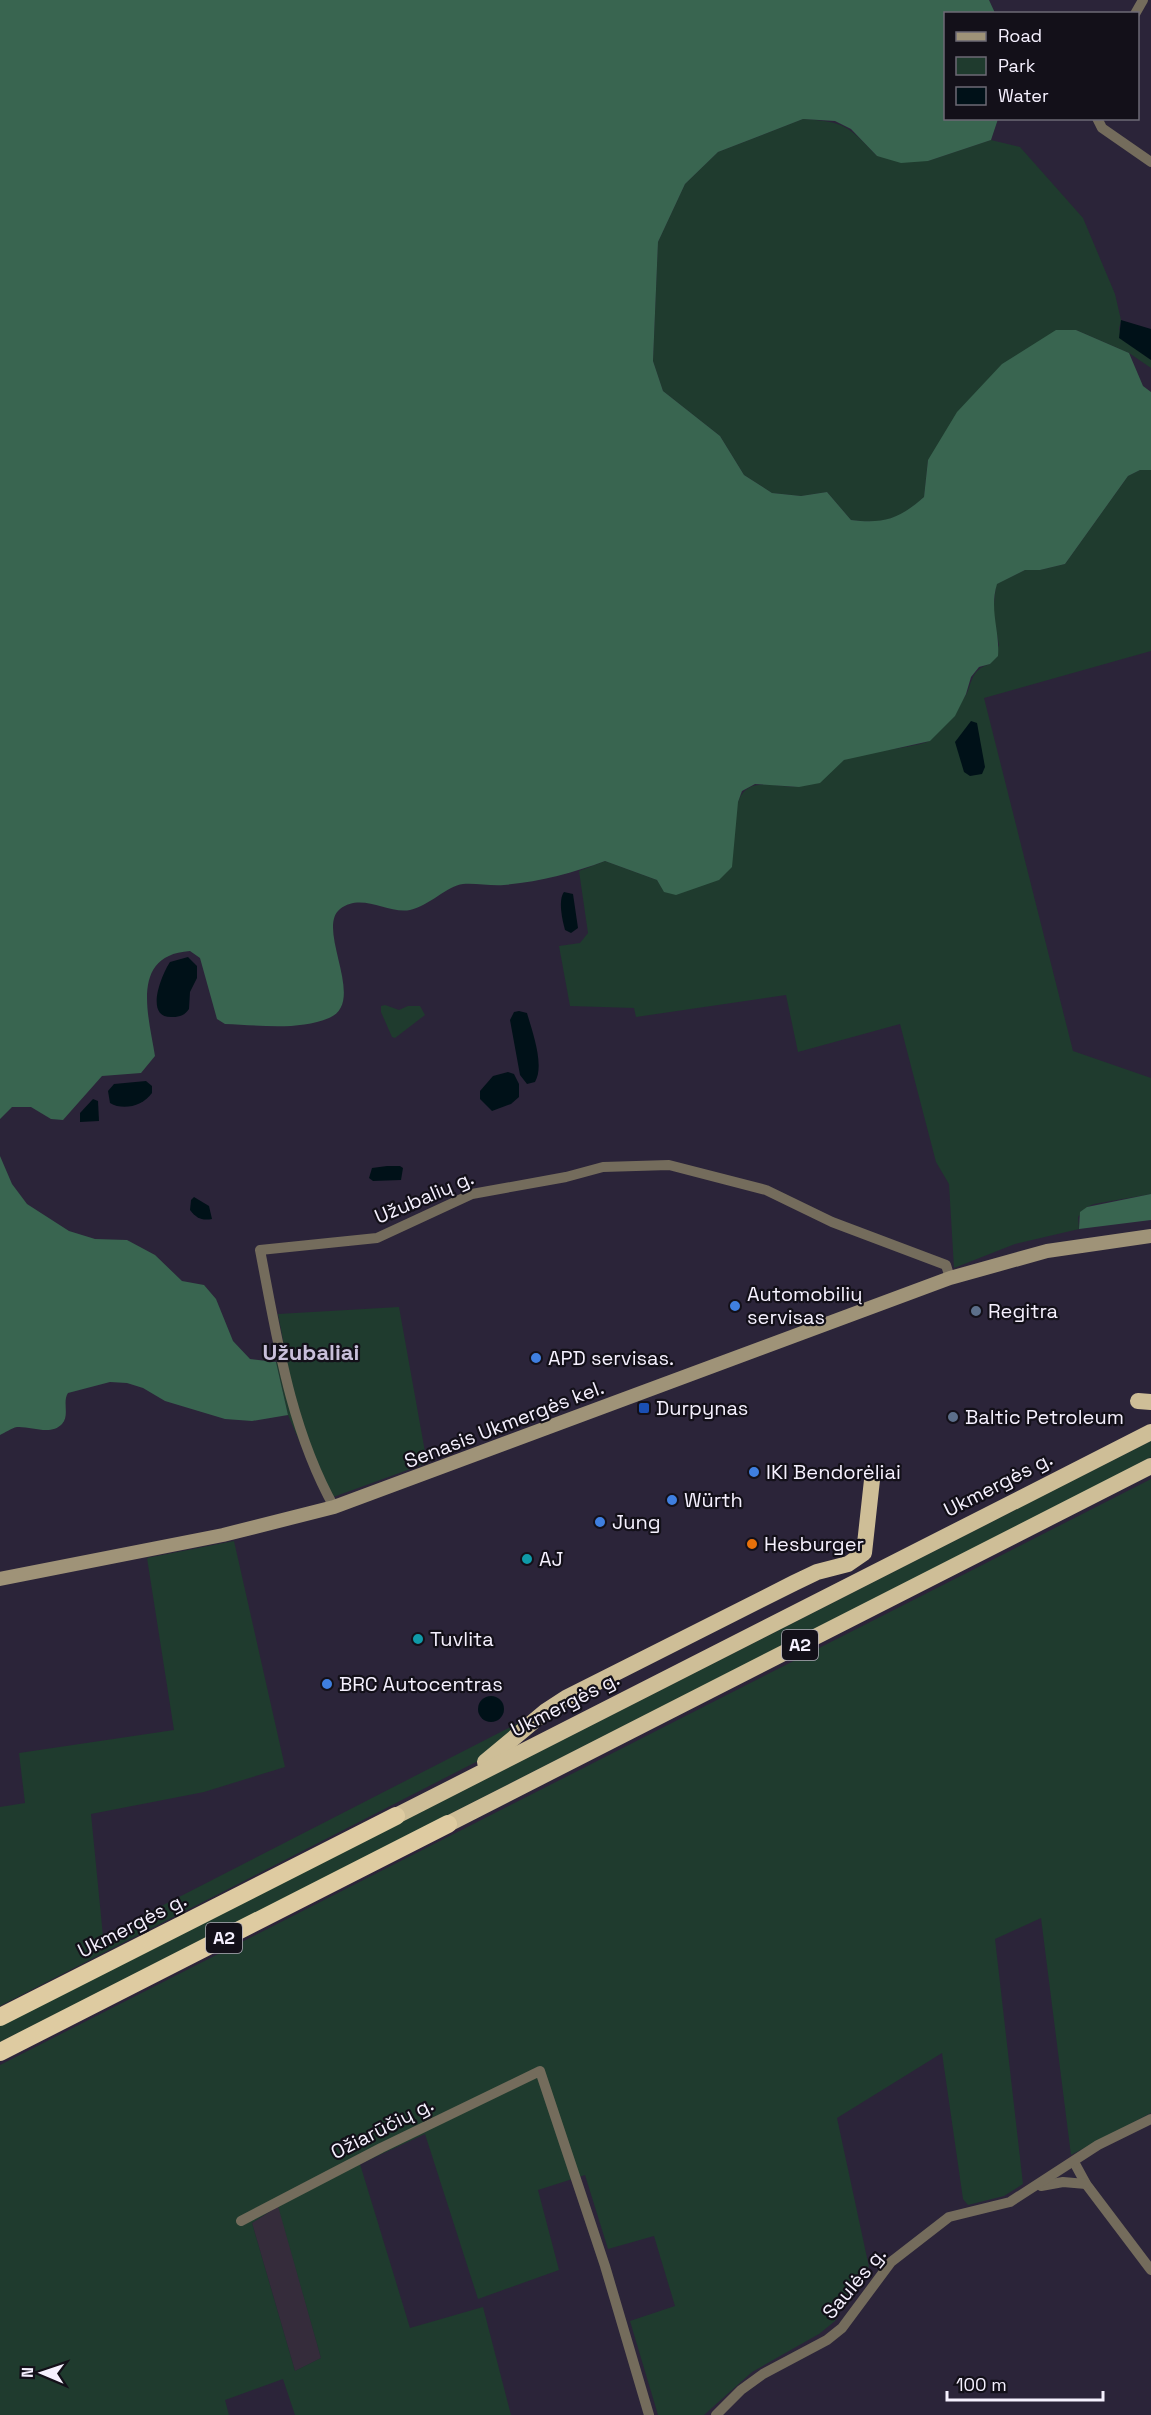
<svg xmlns="http://www.w3.org/2000/svg" width="1151" height="2415" font-family="'Space Grotesk',sans-serif">
<style>
.industrial{fill:#352c3b}
.green{fill:#1f3b2e;fill-rule:evenodd}
.forest{fill:#396550}
.water{fill:#001118}
.lines{fill:none;stroke-linecap:round;stroke-linejoin:round}
.minor{stroke:#746c5c;stroke-width:10}
.secondary{stroke:#9f9378;stroke-width:14}
.trunk{stroke:#cebe97;stroke-width:16}
.motorway{stroke:#decba1;stroke-width:18}
.shop-dot{fill:#3f7fe0;stroke:#131019;stroke-width:2}
.service-dot{fill:#5c6f8a;stroke:#131019;stroke-width:2}
.transit-dot{fill:#1a4fb4;stroke:#131019;stroke-width:2}
.food-dot{fill:#e8710a;stroke:#131019;stroke-width:2}
.culture-dot{fill:#0f9aa8;stroke:#131019;stroke-width:2}
.labels{text-anchor:middle;stroke-width:4.5;stroke-linejoin:round;paint-order:stroke}
.shield{fill:#131019;stroke:#b1adb9;stroke-width:1.5}
.shield-label{font-size:18px;font-weight:bold;fill:#f5f0fe}
.street-label{font-size:20px;fill:#f5f0fe;stroke:#131019}
.poi-label{font-size:20px;fill:#f5f0fe;stroke:#131019;text-anchor:start}
.quarter-label{font-size:22px;font-weight:bold;fill:#c8bfda;stroke:#131019}
</style>
<rect width="100%" height="100%" fill="#2b2439"/>
<polygon class="industrial" points="279,2206 321,2358 295,2371 252,2223"/>
<g class="green">
<path d="M803,119C846,122 848,126 877,156L928,161L991,140L1020,147L1083,218L1115,294L1121,320L1119,329L1126,341L1151,360V368L1129,353L1076,330L928,460L924,497C899,520 884,524 851,520L827,492L801,496L772,493L744,475L720,436L663,391L653,361L658,242L685,184L718,152Z"/>
<path d="M1140,470H1151V651L984,698L1073,1051L1151,1078V1194L1094,1204L1087,1207L1078,1217L1079,1229L1015,1244L954,1268L949,1184L936,1162L900,1024L798,1052L786,995L636,1017L634,1008L570,1006L559,946L580,943L588,933L579,871L605,861L657,880L664,891L738,802C749,773 777,790 801,786C825,783 825,773 842,761C856,752 907,749 927,742C934,740 963,701 967,693C973,678 973,669 990,664L999,645L993,614L996,584L1025,570H1040L1065,564L1128,476Z"/>
<polygon points="385,1005 399,1010 408,1006 420,1006 425,1015 395,1038 392,1037 381,1012 381,1006"/>
<polygon points="399,1307 427,1463 325,1500 288,1415 276,1362 287,1361 278,1314"/>
<polygon points="1151,1441 1151,1457 1081,1494 0,2042 0,2026"/>
<path d="M1151,1479V2113L1071,2155L1041,1918L995,1939L1023,2184L1004,2196L968,2205L963,2199L942,2053L837,2118L869,2267L851,2291L835,2321L819,2334L752,2372L704,2415H658L630,2321L675,2306L654,2236L608,2249L585,2175L538,2190L559,2270L478,2299L425,2134L360,2164L410,2328L483,2307L511,2415H295L283,2379L225,2400L229,2415H0V2065ZM278,2206L321,2358L295,2371L252,2223Z"/>
<polygon points="234,1541 285,1767 204,1792 91,1814 103,1936 526,1719 478,1761 0,2006 0,1807 25,1803 19,1753 174,1730 147,1558"/>
</g>
<g class="forest">
<path d="M0,0H989L995,13L946,14V118L998,119L991,140L928,161L901,163L877,156L851,129L835,121L803,119L718,152L685,184L658,242L653,361L663,391L720,436L744,475L772,493L801,496L827,492L851,520C884,524 899,519 924,497L928,460L957,412L1002,364L1056,330H1076L1129,353L1143,386L1151,392V470H1140L1128,476L1065,564L1040,570H1025L997,584C989,610 1000,631 998,656L990,664L979,667L971,677L966,694L955,716L930,741L844,760L820,783L799,787L755,784L742,791L738,802L732,867L719,880L676,895L664,892L657,880L605,861C573,873 538,882 504,885C490,886 476,883 463,884C447,886 429,906 410,910C387,914 362,892 340,909C315,929 368,1002 329,1018C298,1031 258,1025 225,1024L217,1019L200,958L190,951C129,955 149,1017 155,1056L141,1073L102,1076L63,1120L51,1119L31,1107H12L0,1119Z"/>
<path d="M0,1156L12,1184L27,1204L69,1231L95,1239L127,1240L155,1255L182,1281L204,1285L216,1299L233,1341L250,1359L276,1362L288,1415L252,1421L225,1419L165,1401L143,1388L127,1383L110,1382L68,1393C62,1402 70,1415 62,1424C51,1436 31,1426 17,1427C11,1428 5,1433 0,1435Z"/>
<polygon points="1151,1194 1151,1220 1079,1229 1080,1212 1087,1207"/>
</g>
<g class="water">
<polygon points="1121,320 1151,329 1151,360 1119,338"/>
<polygon points="971,721 977,723 985,767 982,774 970,776 964,772 955,742"/>
<path d="M564,892L573,894L578,928L571,933L565,930C562,919 558,900 564,892Z"/>
<path d="M188,957L197,966V978L190,992L189,1009C185,1015 180,1017 173,1017C143,1019 162,974 170,962Z"/>
<path d="M519,1011L527,1013C532,1031 545,1065 535,1082L527,1084L520,1075L510,1020L514,1012Z"/>
<polygon points="508,1072 514,1074 519,1084 519,1097 511,1104 492,1111 480,1099 480,1091 493,1076"/>
<path d="M146,1081L152,1086V1093C143,1106 123,1111 110,1103L108,1091L114,1084Z"/>
<polygon points="93,1099 98,1101 99,1121 80,1122 80,1113"/>
<polygon points="387,1166 400,1166 403,1168 401,1180 373,1181 369,1178 372,1168"/>
<path d="M194,1197L209,1206L212,1219C202,1221 196,1218 190,1210L191,1200Z"/>
<circle cx="491" cy="1709" r="13"/>
</g>
<g class="lines">
<g class="minor">
<polyline points="1135,14 1143,0"/>
<polyline points="1097,118 1102,128 1151,162"/>
<path d="M334,1507C290,1428 277,1338 260,1250L377,1238L472,1194L566,1177L603,1167L669,1165L766,1190L832,1222L946,1265L950,1278"/>
<polyline points="1074,2162 1086,2184 1151,2270"/>
<polyline points="1041,2186 1063,2182 1086,2184"/>
<polyline points="241,2221 381,2148 540,2071 605,2266 649,2415"/>
<polyline points="716,2415 741,2390 763,2374 827,2340 842,2328 891,2262 949,2217 1010,2202 1098,2145 1151,2119"/>
</g>
<polyline class="secondary" points="0,1579 223,1535 334,1507 950,1278 1047,1251 1151,1236"/>
<g class="trunk">
<polyline points="1138,1401 1151,1402"/>
<polyline points="485,1762 546,1711 566,1698 794,1583 817,1572 848,1564 864,1553 872,1480"/>
<polyline points="396,1816 1151,1432"/>
<polyline points="448,1824 1151,1466"/>
</g>
<g class="motorway">
<polyline points="0,2017 396,1816"/>
<polyline points="0,2052 448,1824"/>
</g>
</g>
<g class="shop-dot">
<circle cx="735" cy="1306" r="6"/>
<circle cx="536" cy="1358" r="6"/>
<circle cx="754" cy="1472" r="6"/>
<circle cx="672" cy="1500" r="6"/>
<circle cx="600" cy="1522" r="6"/>
<circle cx="327" cy="1684" r="6"/>
</g>
<g class="service-dot">
<circle cx="976" cy="1311" r="6"/>
<circle cx="953" cy="1417" r="6"/>
</g>
<rect class="transit-dot" x="638" y="1402" width="12" height="12" rx="3"/>
<circle class="food-dot" cx="752" cy="1544" r="6"/>
<g class="culture-dot">
<circle cx="527" cy="1559" r="6"/>
<circle cx="418" cy="1639" r="6"/>
</g>
<g class="labels">
<g class="shield">
<rect x="782" y="1630" width="36" height="30" rx="4.5"/>
<rect x="206" y="1923" width="36" height="30" rx="4.5"/>
</g>
<g class="shield-label">
<text x="800" y="1651">A2</text>
<text x="224" y="1944">A2</text>
</g>
<g class="street-label">
<text transform="translate(424 1197) rotate(-23)" y="7">Užubalių g.</text>
<text transform="translate(504 1424) rotate(-21)" y="7">Senasis Ukmergės kel.</text>
<text transform="translate(998 1484) rotate(-27)" y="7">Ukmergės g.</text>
<text transform="translate(565 1704) rotate(-27)" y="7">Ukmergės g.</text>
<text transform="translate(132 1925) rotate(-27)" y="7">Ukmergės g.</text>
<text transform="translate(382 2128) rotate(-27)" y="7">Ožiarūčių g.</text>
<text transform="translate(854 2283) rotate(-50)" y="7">Saulės g.</text>
</g>
<g class="poi-label">
<text x="747" y="1301">Automobilių<tspan x="747" dy="23">servisas</tspan></text>
<text x="988" y="1318">Regitra</text>
<text x="548" y="1365">APD servisas.</text>
<text x="656" y="1415">Durpynas</text>
<text x="965" y="1424">Baltic Petroleum</text>
<text x="766" y="1479">IKI Bendorėliai</text>
<text x="684" y="1507">Würth</text>
<text x="612" y="1529">Jung</text>
<text x="764" y="1551">Hesburger</text>
<text x="539" y="1566">AJ</text>
<text x="430" y="1646">Tuvlita</text>
<text x="339" y="1691">BRC Autocentras</text>
</g>
<g class="quarter-label">
<text x="311" y="1360">Užubaliai</text>
</g>
</g>
<rect x="944" y="12" width="195" height="108" fill="#131019" stroke="#6d6a75" stroke-width="1.5"/>
<rect x="956" y="32" width="30" height="9" fill="#9f9378" stroke="#6d6a75" stroke-width="1.5"/>
<text x="998" y="42" font-size="18" fill="#f5f0fe">Road</text>
<rect x="956" y="57" width="30" height="18" fill="#1f3b2e" stroke="#6d6a75" stroke-width="1.5"/>
<text x="998" y="72" font-size="18" fill="#f5f0fe">Park</text>
<rect x="956" y="87" width="30" height="18" fill="#001118" stroke="#6d6a75" stroke-width="1.5"/>
<text x="998" y="102" font-size="18" fill="#f5f0fe">Water</text>
<g transform="translate(42 2373) rotate(272)" stroke="#131019" stroke-width="4.5" paint-order="stroke">
<path d="M0-4.5L10 22L0 15L-10 22Z" fill="#f5f0fe"/>
<text y="-9" font-size="16" font-weight="bold" text-anchor="middle" fill="#f5f0fe">N</text>
</g>
<path d="M947 2391v9h156v-9" fill="none" stroke="#f5f0fe" stroke-width="3"/>
<text x="956" y="2391" font-size="18" fill="#f5f0fe" stroke="#131019" stroke-width="4.5" paint-order="stroke">100 m</text>
</svg>
